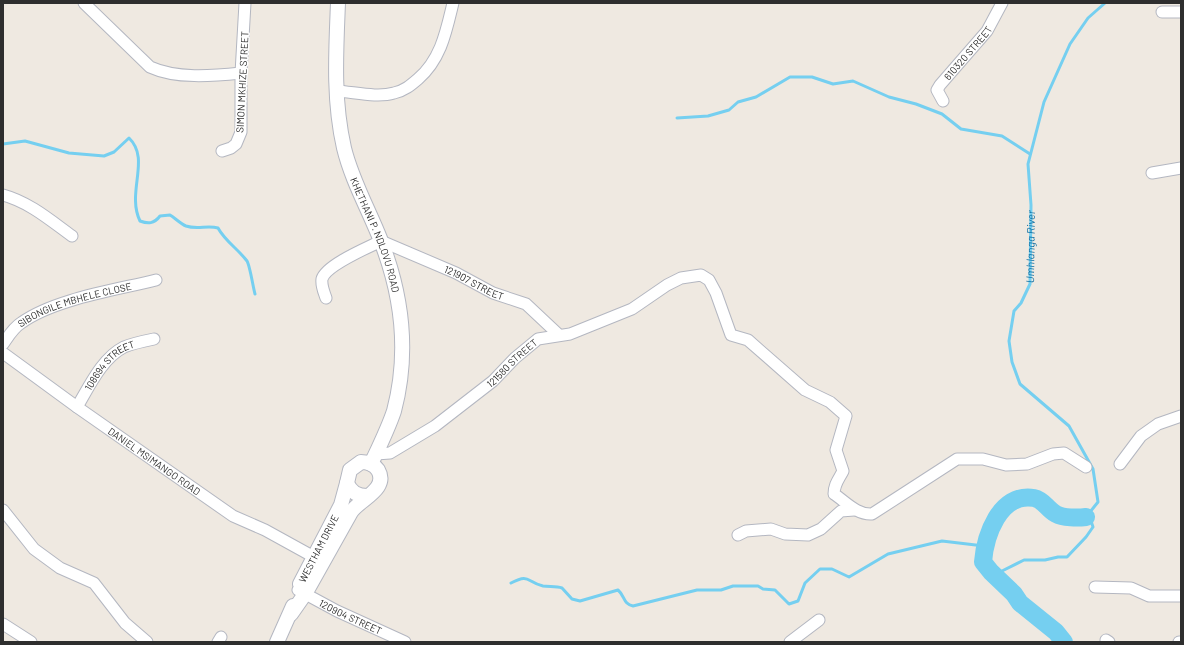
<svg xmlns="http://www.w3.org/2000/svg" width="1184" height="645" font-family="Barlow,sans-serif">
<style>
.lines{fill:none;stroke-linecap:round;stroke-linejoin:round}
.stream{stroke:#75cff0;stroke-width:3}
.river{stroke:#75cff0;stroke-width:18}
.minor-casing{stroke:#b4b7c1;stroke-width:13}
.tertiary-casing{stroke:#b4b7c1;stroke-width:16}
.minor{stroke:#fff;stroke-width:11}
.tertiary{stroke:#fff;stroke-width:14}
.labels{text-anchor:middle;stroke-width:3;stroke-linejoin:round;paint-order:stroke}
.street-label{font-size:10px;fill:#2e2e2e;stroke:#fff}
.water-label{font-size:11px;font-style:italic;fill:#0d6fa3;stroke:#fff}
</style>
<rect width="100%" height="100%" fill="#efe9e1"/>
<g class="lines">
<g class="stream">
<polyline points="677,118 708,116 729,110 738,102 756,97 790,77 812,77 833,84 853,81 889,97 916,104 942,114 961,129 1002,136 1030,154"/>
<path d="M3,144L25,141L69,153L104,156L114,152L129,138C151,159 126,192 140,221C148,224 154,224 160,216L170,215C175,218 181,224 186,226C197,230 207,225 218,228C225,241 238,249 247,261C250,266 253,287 255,294"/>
<path id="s1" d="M1001,580L1000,572L1024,560H1045L1058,557H1067L1086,537L1093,527L1091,521L1086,517L1098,502L1093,469L1069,426L1020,384L1012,362L1009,341L1014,311L1021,303L1030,284L1031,205L1028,164L1044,102L1070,44L1088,18L1105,3"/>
<path d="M511,583C530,573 526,582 543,586C549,587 556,586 562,588L572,599L580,601L618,590C625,596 623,604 633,606L697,590H721L733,586H758L763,589L775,590L789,604L798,601L805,583L820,569H832L849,577L888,554L942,541L984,546"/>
</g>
<path class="river" d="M1064,642L1056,632L1020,603L1014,594L991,572L983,562C985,537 999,492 1034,498C1044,500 1047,509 1056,514C1063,518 1078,518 1086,517"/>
<g class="minor-casing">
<g id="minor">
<path d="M84,3L150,67C176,79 212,76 241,73"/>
<polyline points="1162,12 1181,12"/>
<path d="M336,91C354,92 377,98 394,93C404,91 411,85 418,79C441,59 446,32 453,3"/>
<path id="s2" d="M943,101L937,90L940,85L987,31L1002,3"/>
<polyline points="222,151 231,148 236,144 241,132 241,73 245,3"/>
<polyline points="1152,173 1181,168"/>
<path d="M3,195C29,202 50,220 72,236"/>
<path id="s3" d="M326,298C324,292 321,286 322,279C326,265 367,248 381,241L456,273L493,293L526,304L559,335"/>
<path id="s4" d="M3,344C8,337 13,328 21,323C54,299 116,290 156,280"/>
<path id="s5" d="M3,353L77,407L233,516L265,530L314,557"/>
<path id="s6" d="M77,407C89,387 102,358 124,347C134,343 144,341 154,339"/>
<path id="s7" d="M376,454L390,453L435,426L493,381L515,358L538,339L570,334L632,309L667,285L681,278L701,275L709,280L716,293L731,335L748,340L805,390L830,402L846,416L836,450L843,471C839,479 834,484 834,494C846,502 857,515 872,514L957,459H983L1006,465L1027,464L1053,454L1064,453L1086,467"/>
<polyline points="1120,464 1141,436 1158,424 1181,416"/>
<polyline points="3,510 34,549 60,568 94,583 125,623 147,642"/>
<polyline points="738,535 746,531 771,529 785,534 808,535 821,529 841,511 854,510"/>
<polyline points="1095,587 1131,588 1149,596 1181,596"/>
<path id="s8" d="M298,590L337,611L405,642"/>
<polyline points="3,624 31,642"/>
<polyline points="1106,640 1109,642"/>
<polyline points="218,642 221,637"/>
<polyline points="790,642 819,620"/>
<polyline points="1179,642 1181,642"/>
</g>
</g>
<g class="tertiary-casing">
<g id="tertiary">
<path id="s9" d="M338,3C336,52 333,100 344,148C352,181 369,210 381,241C402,295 409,354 394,411C388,429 379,447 371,464"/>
<path id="s10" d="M300,584L341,505L347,483"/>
<path d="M291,614L305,594L351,512C360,499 389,489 378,470C374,464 368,462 361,462L350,470L347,483C351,492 357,496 367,496"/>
<polyline points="277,642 293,606"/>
</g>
</g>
<use href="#minor" class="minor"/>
<use href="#tertiary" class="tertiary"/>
</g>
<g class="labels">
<g class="street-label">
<text dy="4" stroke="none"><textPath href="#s2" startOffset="61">610320 STREET</textPath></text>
<text transform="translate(242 82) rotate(-87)" y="4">SIMON MKHIZE STREET</text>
<text dy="4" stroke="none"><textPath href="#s9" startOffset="238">KHETHANI P. NDLOVU ROAD</textPath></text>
<text dy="4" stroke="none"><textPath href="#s3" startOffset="193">121907 STREET</textPath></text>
<text dy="4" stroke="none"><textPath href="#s4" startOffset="85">SIBONGILE MBHELE CLOSE</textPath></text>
<text dy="4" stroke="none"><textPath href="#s7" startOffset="166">121580 STREET</textPath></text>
<text dy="4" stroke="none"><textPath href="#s6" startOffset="54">108694 STREET</textPath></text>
<text dy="4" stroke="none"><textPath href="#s5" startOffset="186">DANIEL MSIMANGO ROAD</textPath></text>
<text dy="4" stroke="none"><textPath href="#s10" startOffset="40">WESTHAM DRIVE</textPath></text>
<text dy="4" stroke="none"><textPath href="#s8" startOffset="59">120904 STREET</textPath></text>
</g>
<g class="water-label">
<text dy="4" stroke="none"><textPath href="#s1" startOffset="441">Umhlanga River</textPath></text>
</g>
</g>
<rect width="1184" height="645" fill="none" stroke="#2e2e2e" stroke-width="8"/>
</svg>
